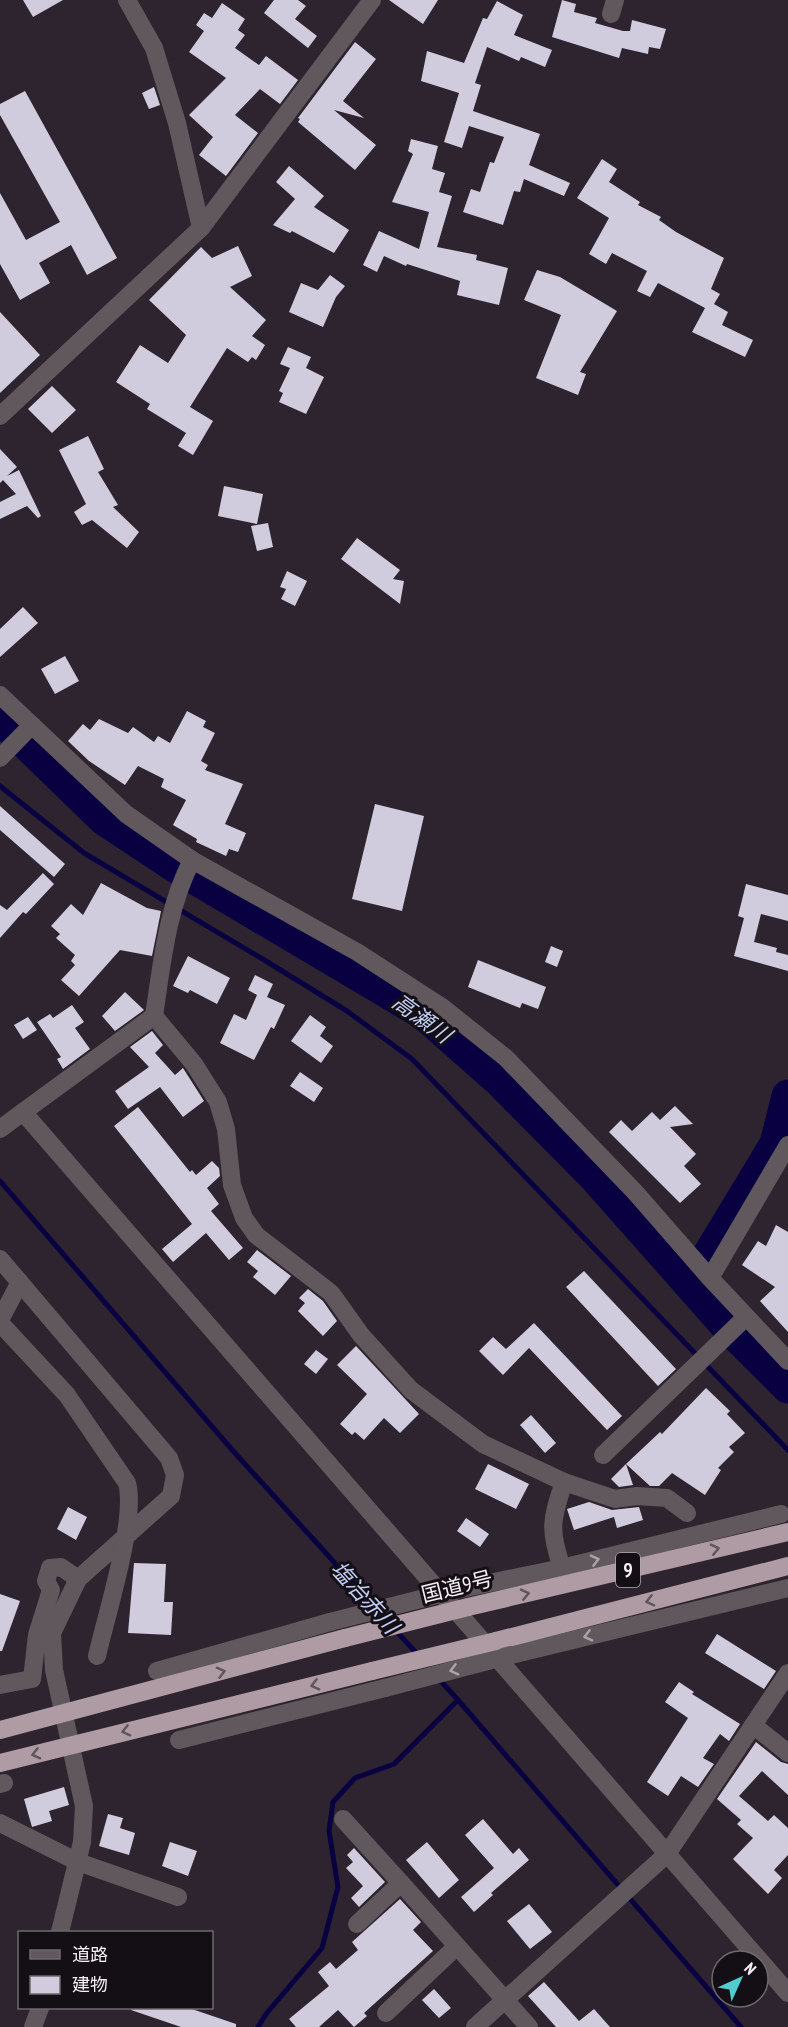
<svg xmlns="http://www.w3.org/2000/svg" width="788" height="2027" font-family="'PT Sans Narrow','Noto Sans JP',sans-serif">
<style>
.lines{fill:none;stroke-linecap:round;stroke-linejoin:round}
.stream{stroke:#080040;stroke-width:5}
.river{stroke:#080040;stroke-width:33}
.building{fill:#d0cbdd}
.minor{stroke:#60585c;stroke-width:18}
.highway{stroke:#ae9ba3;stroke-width:18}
.minor-bridge{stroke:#60585c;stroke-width:18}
.highway-bridge{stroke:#ae9ba3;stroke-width:18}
.oneway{stroke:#61555c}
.oneway2{stroke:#aba4a9}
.labels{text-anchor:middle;stroke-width:6;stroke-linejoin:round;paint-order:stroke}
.shield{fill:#140f14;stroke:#b2acb2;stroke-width:1.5}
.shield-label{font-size:20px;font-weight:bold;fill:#f6eff6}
.street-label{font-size:21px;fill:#f6eff6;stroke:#140f14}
.water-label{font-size:22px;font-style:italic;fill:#c2cdf5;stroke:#140f14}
</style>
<rect width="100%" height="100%" fill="#2e242f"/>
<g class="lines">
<g class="stream">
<polyline points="0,786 84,853 261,958 347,1011 412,1059 788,1450"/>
<polyline points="0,1181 234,1452 374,1606"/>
<polyline points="380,1613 418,1655"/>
<polyline points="458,1700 741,2027"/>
<polyline points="258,2027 266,2014 322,1948 338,1887 329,1831 333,1802 355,1778 394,1764 458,1700 438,1678"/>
</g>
<g class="river">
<polyline points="0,718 104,819 175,866 423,1013 500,1081 596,1178 726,1325 788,1387"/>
<polyline points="692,1283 776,1144 788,1096"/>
</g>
</g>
<g class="building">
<polygon points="23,0 63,0 33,17"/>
<polygon points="274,0 298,0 306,6 295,19 317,36 308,48 264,13"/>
<polygon points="389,0 438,0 423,24"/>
<polygon points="562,0 576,4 574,12 597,18 595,23 623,31 630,31 632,20 666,29 660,49 649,47 648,54 622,48 619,58 552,37"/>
<polygon points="497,1 523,15 514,35 552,50 545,67 521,57 519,61 487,47 475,83 481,85 473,111 540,134 529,165 570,183 564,196 524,179 520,192 514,191 503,225 463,212 471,189 480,192 490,162 494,163 504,137 469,126 462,148 444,142 459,93 421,81 427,51 464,63 483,18 487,19"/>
<polygon points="222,3 245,19 238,30 245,35 235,48 259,65 266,56 298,80 280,104 260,89 235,115 258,133 226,176 199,155 213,137 189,115 226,78 189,52 204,31 196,25 204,13 212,18"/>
<polygon points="355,42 376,59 343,101 364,118 334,110 376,145 355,170 298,122 300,119 298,118"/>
<polygon points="154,87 160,105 149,109 142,93"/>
<polygon points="25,91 117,258 87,275 71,245 39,263 50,283 20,300 0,264 0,193 26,240 60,222 0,115 0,104"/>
<polygon points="411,139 438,146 432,169 445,173 439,192 452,196 437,247 477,255 476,260 508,268 499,305 457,295 460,281 407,264 406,266 384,256 377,272 363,265 379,231 419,249 429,212 392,202 413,154 408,151"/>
<polygon points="602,159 617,169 609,182 640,202 638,205 661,217 659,220 676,232 724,258 711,289 720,294 714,304 728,312 722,325 753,340 745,357 692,332 705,308 658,283 650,297 637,291 647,271 612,253 606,264 589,254 609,218 577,198"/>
<polygon points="289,166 324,196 314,207 349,230 334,253 292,231 290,233 273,225 295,199 276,182"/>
<polygon points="238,246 252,276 230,287 266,320 252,336 265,345 256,360 252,357 248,362 227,348 190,407 213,421 193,455 178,446 186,433 147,409 150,404 116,382 140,345 168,363 186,335 149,300 201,247 212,258"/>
<polygon points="537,270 560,277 617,311 580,372 586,374 578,395 536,378 561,315 524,300"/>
<polygon points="330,275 345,286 336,297 323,327 289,312 301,283 318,290"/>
<polygon points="0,312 40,355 0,393"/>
<polygon points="288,347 311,357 306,368 324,377 306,414 279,402 283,393 279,391 290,368 280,364"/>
<polygon points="52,386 76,410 52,433 28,409"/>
<polygon points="88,436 104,469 98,472 118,505 113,507 139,532 127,548 92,520 82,525 74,512 86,504 59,450"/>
<polygon points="0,449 17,467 7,476 19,470 41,516 38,518 27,506 0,519 0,502 16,494 3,480 0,483"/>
<polygon points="224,486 263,494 257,524 218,516"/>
<polygon points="268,523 273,547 257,551 251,526"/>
<polygon points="357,538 400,570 393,579 404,581 400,604 341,559"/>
<polygon points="287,571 307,581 295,606 281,599 286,589 280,587"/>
<polygon points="23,607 38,623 0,657 0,629"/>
<polygon points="65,656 79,681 55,694 41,669"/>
<polygon points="187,711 206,721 203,727 215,733 201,761 208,765 205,770 243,784 225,824 246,833 238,852 229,849 226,856 196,842 197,839 173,825 186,800 161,787 164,779 138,766 125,785 89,761 68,741 83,724 90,730 99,719 128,733 133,727 154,742 158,736 170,743"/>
<polygon points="375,804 424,816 402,911 352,899"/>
<polygon points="0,806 65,864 54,877 0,830"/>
<polygon points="43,873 54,884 26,914 23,912 0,938 0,905 7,910"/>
<polygon points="101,883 147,908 161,911 152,956 120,950 79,996 61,980 75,965 71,961 75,955 56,938 60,934 51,926 71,904 83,915"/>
<polygon points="746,884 788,895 788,921 761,914 754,942 777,948 776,952 788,955 788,971 734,956 744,918 738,916"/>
<polygon points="551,946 563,951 557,967 545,962"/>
<polygon points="188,956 230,978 217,1004 190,990 188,993 173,986"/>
<polygon points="478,960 546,987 538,1009 522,1003 520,1008 468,987"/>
<polygon points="255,975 273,984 267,997 285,1005 274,1029 271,1027 254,1060 220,1043 234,1014 246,1020 257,995 248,990"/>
<polygon points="125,992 144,1010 115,1031 102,1016"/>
<polygon points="72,1005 84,1022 75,1028 90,1049 63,1069 57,1059 61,1057 37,1022 50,1014 53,1018"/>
<polygon points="310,1015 326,1027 320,1036 333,1046 321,1063 291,1041"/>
<polygon points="28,1017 37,1030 23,1039 14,1025"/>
<polygon points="152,1031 163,1045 155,1053 175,1075 183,1068 204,1101 183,1117 160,1087 128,1109 115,1091 149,1067 130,1047"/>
<polygon points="300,1072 323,1088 314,1102 290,1086"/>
<polygon points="675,1106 693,1124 670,1127 696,1154 684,1166 701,1184 680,1203 609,1132 621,1120 632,1131 652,1112 660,1120"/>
<polygon points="138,1107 190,1172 192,1170 196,1175 212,1161 219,1168 220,1176 207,1188 219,1204 211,1211 243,1248 229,1260 206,1233 173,1262 162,1249 192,1224 114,1126"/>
<polygon points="776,1225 788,1232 788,1332 760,1301 775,1287 742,1265 758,1241 766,1246"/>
<polygon points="257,1250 291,1276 275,1295 253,1277 258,1271 247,1262"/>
<polygon points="584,1271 676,1369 658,1386 566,1287"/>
<polygon points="308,1289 323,1301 337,1321 323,1336 298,1311 305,1303 299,1298"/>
<polygon points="534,1323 622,1416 607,1430 529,1348 503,1375 479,1351 493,1337 506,1349"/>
<polygon points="356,1346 419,1414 400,1433 384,1418 364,1440 355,1432 352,1435 340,1424 367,1394 337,1365"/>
<polygon points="316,1350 328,1359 316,1374 304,1364"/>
<polygon points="706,1388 730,1411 727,1414 745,1433 729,1447 734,1452 718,1468 721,1470 705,1495 672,1473 659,1486 650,1486 626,1464 660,1432 662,1434"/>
<polygon points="531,1415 556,1443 545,1453 520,1425"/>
<polygon points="488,1464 529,1484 516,1509 475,1489"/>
<polygon points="626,1464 633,1485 619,1487 611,1479"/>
<polygon points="589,1502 612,1510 639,1507 643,1520 617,1528 614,1517 574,1530 567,1509"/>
<polygon points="68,1507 87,1517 76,1540 57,1529"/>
<polygon points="466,1518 489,1534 480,1547 457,1531"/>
<polygon points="134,1563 166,1564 164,1602 173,1602 171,1635 128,1633"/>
<polygon points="0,1594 20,1601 2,1651 0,1651"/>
<polygon points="717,1634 776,1671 764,1689 705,1653"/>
<polygon points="679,1682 694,1692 692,1694 740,1724 729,1741 720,1734 703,1758 714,1764 698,1787 681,1776 668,1796 647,1782 688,1718 665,1702"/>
<polygon points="756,1742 781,1762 788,1764 788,1795 762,1771 739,1796 768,1821 774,1815 788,1828 788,1855 774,1870 782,1878 768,1894 733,1859 753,1838 737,1824 741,1820 717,1799"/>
<polygon points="64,1787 69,1805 49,1811 52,1821 32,1827 24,1799"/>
<polygon points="108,1814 123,1818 120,1828 135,1833 129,1855 99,1846"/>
<polygon points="483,1819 513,1854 519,1848 529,1860 491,1893 493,1895 474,1912 461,1897 494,1868 465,1835"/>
<polygon points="170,1842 197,1851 188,1876 162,1866"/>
<polygon points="427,1842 459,1880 439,1898 406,1860"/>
<polygon points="354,1848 385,1882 359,1907 351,1898 363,1886 346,1868 353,1862 347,1855"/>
<polygon points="400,1899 421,1922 413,1930 433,1951 364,2013 367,2016 354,2027 338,2010 319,2027 296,2027 289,2019 329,1986 318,1972 330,1962 336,1969 358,1950 352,1942"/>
<polygon points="529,1904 552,1932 530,1949 507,1921"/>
<polygon points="544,1982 579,2021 594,2009 610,2027 556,2027 528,1996"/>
<polygon points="434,1989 451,2008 439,2018 422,2000"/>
<polygon points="131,2007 186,2007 236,2024 236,2027 181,2027 131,2010"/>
</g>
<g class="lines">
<g class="minor">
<polyline points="127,0 154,48 177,123 201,228"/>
<polyline points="611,14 615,0"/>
<polyline points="0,416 201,228 372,0"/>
<polyline points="0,695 126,814 192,860 357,952 442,1007 506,1058 635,1192 710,1278 788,1361"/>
<polyline points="0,758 32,725"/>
<polyline points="154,1016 194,1064 218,1102 226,1129 232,1185 244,1218 256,1235 331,1293 361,1335 411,1390 483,1444 564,1482 615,1499 637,1496 667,1498 687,1513"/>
<polyline points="23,1112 788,1993"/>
<path d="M0,1129L154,1016C162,963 167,908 192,860"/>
<polyline points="0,1259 169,1458 175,1475 171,1496 78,1579 52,1633 54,1670 84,1806 82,1842 60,1932"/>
<polyline points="710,1278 788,1145"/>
<polyline points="0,1320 20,1282"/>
<path d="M0,1323L67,1395L127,1483C137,1519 106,1616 97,1656"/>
<polyline points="603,1455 746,1317"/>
<path d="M562,1568C549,1530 551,1520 564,1482"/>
<polyline points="456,1590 562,1568 781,1514"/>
<polyline points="511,1655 788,1588"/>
<polyline points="157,1671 330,1622"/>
<polyline points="0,1685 32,1679 37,1635 51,1590 46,1581 50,1568 61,1567 78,1579"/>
<polyline points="753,1725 788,1753"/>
<polyline points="179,1740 385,1688"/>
<polyline points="0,1784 4,1783"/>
<polyline points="343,1819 401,1883"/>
<polyline points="0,1823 78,1862 178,1897"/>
<polyline points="357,1924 401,1883 529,2027"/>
<polyline points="386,2013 456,1947"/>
<polyline points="33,2027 40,2008"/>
<polyline points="475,2027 667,1854 788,1673"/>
</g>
<g class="highway">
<polyline points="468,1607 788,1532"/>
<polyline points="496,1641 788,1566"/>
<polyline points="0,1730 345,1638"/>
<polyline points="0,1763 372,1671"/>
</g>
<g class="minor-bridge">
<polyline points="330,1622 456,1590"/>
<polyline points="385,1688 511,1655"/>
</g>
<g class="highway-bridge">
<polyline points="345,1638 468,1607"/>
<polyline points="372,1671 496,1641"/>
</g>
</g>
<defs><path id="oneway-chevron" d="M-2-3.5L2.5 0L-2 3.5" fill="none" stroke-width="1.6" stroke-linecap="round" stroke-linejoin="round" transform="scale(1.5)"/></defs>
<g class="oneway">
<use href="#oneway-chevron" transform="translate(715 1549) rotate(-13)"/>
<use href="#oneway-chevron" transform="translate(525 1594) rotate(-13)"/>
<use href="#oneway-chevron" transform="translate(650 1601) rotate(166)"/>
<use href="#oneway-chevron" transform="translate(221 1672) rotate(-15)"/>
<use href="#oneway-chevron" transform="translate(315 1685) rotate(166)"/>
<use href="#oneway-chevron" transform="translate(126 1731) rotate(166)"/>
<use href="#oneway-chevron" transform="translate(36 1754) rotate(166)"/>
</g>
<g class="oneway2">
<use href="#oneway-chevron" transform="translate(595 1560) rotate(-14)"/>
<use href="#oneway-chevron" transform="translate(588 1636) rotate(166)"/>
<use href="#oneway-chevron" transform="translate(454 1670) rotate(165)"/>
</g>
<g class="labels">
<rect class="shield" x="616" y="1553" width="24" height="34" rx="4.5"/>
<g class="shield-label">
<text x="628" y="1577">9</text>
</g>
<g class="street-label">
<text transform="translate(457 1587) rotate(-14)" y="7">国道9号</text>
</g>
<g class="water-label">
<text transform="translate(422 1018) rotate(36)" y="8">高瀬川</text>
<text transform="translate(365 1597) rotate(48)" y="8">塩冶赤川</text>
</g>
</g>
<rect x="18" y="1931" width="195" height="78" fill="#140f14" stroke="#6e696e" stroke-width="1.5"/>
<rect x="30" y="1950" width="30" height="9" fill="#60585c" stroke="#6e696e" stroke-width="1.5"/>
<text x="72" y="1961" font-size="18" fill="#f6eff6">道路</text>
<rect x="30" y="1976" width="30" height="18" fill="#d0cbdd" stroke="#6e696e" stroke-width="1.5"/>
<text x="72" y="1991" font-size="18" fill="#f6eff6">建物</text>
<g transform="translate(740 1979) rotate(45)"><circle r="28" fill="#140f14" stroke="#6e696e" stroke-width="1.5"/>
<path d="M0-4.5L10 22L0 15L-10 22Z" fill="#52cdcf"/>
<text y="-9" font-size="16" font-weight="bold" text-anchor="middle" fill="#f6eff6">N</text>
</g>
</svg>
